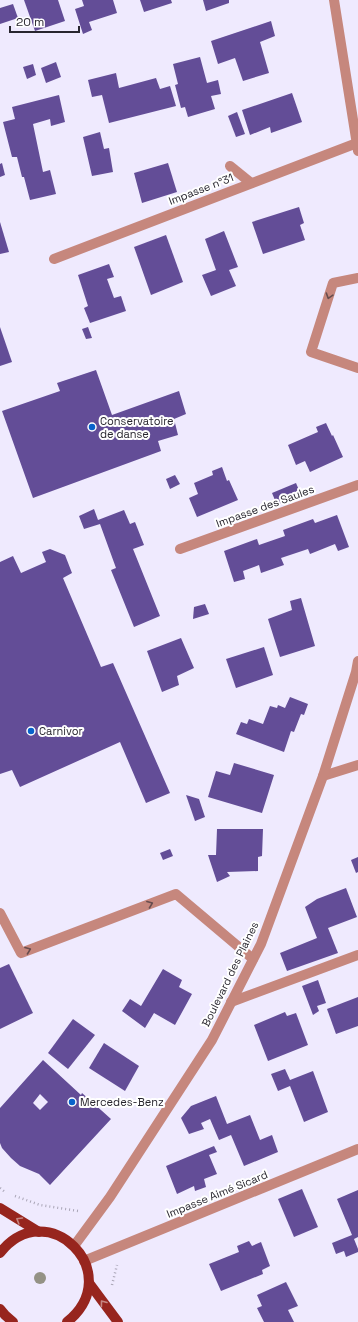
<svg xmlns="http://www.w3.org/2000/svg" width="358" height="1322" font-family="'Space Grotesk',sans-serif">
<style>
.building{fill:#634d97;fill-rule:evenodd}
.lines{fill:none;stroke-linecap:round;stroke-linejoin:round}
.path{stroke:#aaa6b7;stroke-width:2.5;stroke-dasharray:1 3;stroke-linecap:butt}
.service{stroke:#c6877d;stroke-width:10}
.minor{stroke:#c6877d;stroke-width:10}
.primary{stroke:#97251e;stroke-width:10}
.tree{fill:#949285}
.oneway{stroke:#674d4e}
.oneway2{stroke:#c68783}
.poi-dot{fill:#0862cb;stroke:#fff;stroke-width:1.5}
.labels{text-anchor:middle;stroke-width:4;stroke-linejoin:round;paint-order:stroke}
.street-label{font-size:11px;fill:#28262f;stroke:#fff}
.poi-label{font-size:11px;fill:#28262f;stroke:#fff;text-anchor:start}
</style>
<rect width="100%" height="100%" fill="#efeafe"/>
<g class="building">
<polygon points="24,0 58,0 65,21 35,31"/>
<polygon points="82,0 113,0 117,13 89,22 92,30 83,34 75,9 84,6"/>
<polygon points="140,0 171,0 172,3 144,12"/>
<polygon points="203,0 229,0 229,3 206,11"/>
<polygon points="13,4 18,18 0,24 0,8"/>
<polygon points="271,21 275,36 260,42 269,73 243,81 235,58 218,64 211,41"/>
<polygon points="200,57 207,83 218,80 221,94 211,96 215,109 188,117 185,107 181,108 175,85 178,84 173,64"/>
<polygon points="56,62 61,77 46,83 41,68"/>
<polygon points="33,64 36,75 27,79 23,67"/>
<polygon points="116,73 119,88 156,78 160,89 170,86 176,106 109,123 102,95 92,97 88,80"/>
<polygon points="292,93 302,122 271,133 270,127 250,135 242,110"/>
<polygon points="59,95 65,122 51,126 50,119 33,124 43,172 50,170 56,194 30,200 24,177 22,177 17,157 12,157 3,122 15,119 12,107"/>
<polygon points="237,112 245,134 236,137 228,116"/>
<polygon points="100,132 104,149 109,148 113,172 92,176 83,137"/>
<polygon points="2,163 5,175 0,177 0,164"/>
<polygon points="168,163 177,192 142,203 134,173"/>
<polygon points="299,207 304,223 300,225 305,240 263,254 252,222"/>
<polygon points="0,222 9,252 0,254"/>
<polygon points="224,231 238,267 229,270 236,286 211,296 202,275 216,270 205,239"/>
<polygon points="166,235 183,282 151,295 134,247"/>
<polygon points="109,264 114,277 107,279 114,298 121,296 126,311 90,323 84,308 88,306 78,275"/>
<polygon points="0,327 12,362 0,366"/>
<polygon points="88,327 92,338 86,339 82,329"/>
<polygon points="96,370 112,415 179,391 186,414 174,419 178,435 158,441 161,451 33,498 2,411 60,391 57,383"/>
<polygon points="326,423 332,436 333,435 343,457 310,472 305,461 296,465 288,445 318,432 316,427"/>
<polygon points="222,467 227,481 229,480 238,500 197,517 189,498 198,494 194,483 213,475 212,471"/>
<polygon points="175,475 180,484 170,489 166,479"/>
<polygon points="296,483 301,495 277,505 272,493"/>
<polygon points="94,509 98,520 124,510 130,524 135,522 144,545 133,549 160,616 134,627 111,570 116,568 100,524 84,529 79,516"/>
<polygon points="337,515 349,547 338,551 335,544 310,554 308,549 281,558 284,565 261,573 259,565 243,571 245,579 234,582 224,551 257,539 259,545 285,536 283,530 313,519 315,523"/>
<polygon points="50,549 65,555 72,573 63,578 101,667 113,663 170,793 146,803 120,742 20,787 12,770 0,774 0,562 13,556 21,573 46,562 42,552"/>
<polygon points="301,598 315,646 280,657 268,619 292,610 290,601"/>
<polygon points="205,604 209,614 193,619 194,607"/>
<polygon points="181,638 194,668 177,676 179,685 162,692 147,651"/>
<polygon points="264,647 273,675 236,688 226,659"/>
<polygon points="290,697 308,704 304,715 301,714 294,732 291,731 284,752 236,734 241,722 247,724 249,719 263,724 270,706 277,708 278,705 285,708"/>
<polygon points="234,763 274,775 262,813 208,797 216,771 230,775"/>
<polygon points="186,795 199,799 205,817 195,821"/>
<polygon points="217,829 263,829 262,856 258,857 258,871 227,872 230,876 217,882 208,855 216,855"/>
<polygon points="170,849 173,856 163,860 160,853"/>
<polygon points="358,857 358,872 356,873 351,860"/>
<polygon points="346,888 357,917 328,928 338,953 287,971 280,953 317,938 305,907 317,899"/>
<polygon points="9,964 33,1013 0,1029 0,968"/>
<polygon points="163,969 182,980 179,987 192,994 175,1025 154,1013 145,1028 122,1011 130,999 141,1006"/>
<polygon points="318,980 326,1003 317,1006 319,1011 313,1015 302,986"/>
<polygon points="358,997 358,1026 336,1034 327,1009"/>
<polygon points="285,1012 287,1016 296,1013 308,1045 268,1061 254,1025"/>
<polygon points="73,1019 95,1035 68,1069 48,1053"/>
<polygon points="104,1043 139,1066 125,1091 89,1068"/>
<path d="M43,1060L81,1095L82,1093L111,1119L50,1185L39,1174L20,1166L11,1158L2,1148L0,1143V1108ZM40,1094L48,1102L40,1110L33,1103Z"/>
<polygon points="285,1069 290,1080 313,1071 328,1112 304,1122 290,1086 278,1091 271,1074"/>
<polygon points="216,1096 227,1124 250,1115 260,1140 272,1135 278,1152 244,1166 231,1135 219,1140 210,1119 201,1123 204,1129 189,1134 181,1118 191,1106"/>
<polygon points="214,1146 217,1152 209,1155 217,1174 204,1179 206,1187 195,1191 194,1186 177,1194 166,1166"/>
<polygon points="302,1189 318,1227 294,1237 278,1199"/>
<polygon points="358,1190 358,1237 354,1239 358,1249 358,1252 346,1257 344,1251 336,1254 332,1243 352,1235 337,1199"/>
<polygon points="249,1241 252,1246 261,1242 270,1266 262,1270 263,1274 221,1291 209,1264 239,1252 237,1246"/>
<polygon points="286,1282 298,1306 288,1310 294,1322 264,1322 257,1308 262,1306 257,1295"/>
</g>
<g class="lines">
<g class="path">
<polyline points="0,1188 5,1192"/>
<polyline points="15,1196 40,1205 78,1211"/>
<polyline points="112,1285 117,1265"/>
</g>
<g class="service">
<polyline points="230,166 251,183"/>
<polyline points="0,913 21,953 176,894 253,959"/>
</g>
<g class="minor">
<polyline points="334,0 358,151"/>
<polyline points="54,259 357,143"/>
<polyline points="358,278 333,283 311,352 358,368"/>
<polyline points="180,549 358,485"/>
<polyline points="323,776 358,765"/>
<polyline points="231,1002 358,955"/>
<polyline points="74,1246 110,1197 212,1040 261,944 323,776 356,672 358,661"/>
<polyline points="84,1261 358,1149"/>
</g>
<g class="primary">
<polyline points="0,1208 39,1232"/>
<path d="M0,1253C47,1193 128,1273 67,1322"/>
<polyline points="89,1283 118,1322"/>
<polyline points="0,1309 5,1315 13,1322"/>
</g>
</g>
<circle class="tree" cx="40" cy="1278" r="6"/>
<defs><path id="oneway-chevron" d="M-2-3.5L2.5 0L-2 3.5" fill="none" stroke-width="1.6" stroke-linecap="round" stroke-linejoin="round"/></defs>
<g class="oneway">
<use href="#oneway-chevron" transform="translate(329 296) rotate(108)"/>
<use href="#oneway-chevron" transform="translate(150 904) rotate(-21)"/>
<use href="#oneway-chevron" transform="translate(28 950) rotate(-21)"/>
</g>
<g class="oneway2">
<use href="#oneway-chevron" transform="translate(19 1220) rotate(-149)"/>
<use href="#oneway-chevron" transform="translate(103 1303) rotate(-127)"/>
</g>
<g class="poi-dot">
<circle cx="92" cy="427" r="4"/>
<circle cx="31" cy="731" r="4"/>
<circle cx="72" cy="1102" r="4"/>
</g>
<g class="labels">
<g class="street-label">
<text transform="translate(201 189) rotate(-21)" y="4">Impasse n°31</text>
<text transform="translate(265 506) rotate(-20)" y="4">Impasse des Saules</text>
<text transform="translate(230 974) rotate(-64)" y="4">Boulevard des Plaines</text>
<text transform="translate(217 1194) rotate(-22)" y="4">Impasse Aimé Sicard</text>
</g>
<g class="poi-label">
<text x="100" y="425">Conservatoire<tspan x="100" dy="13">de danse</tspan></text>
<text x="39" y="735">Carnivor</text>
<text x="80" y="1106">Mercedes-Benz</text>
</g>
</g>
<path d="M10 26v6h69v-6" fill="none" stroke="#28262f" stroke-width="2"/>
<text x="16" y="26" font-size="12" fill="#28262f" stroke="#ffffff" stroke-width="3" paint-order="stroke">20 m</text>
</svg>
